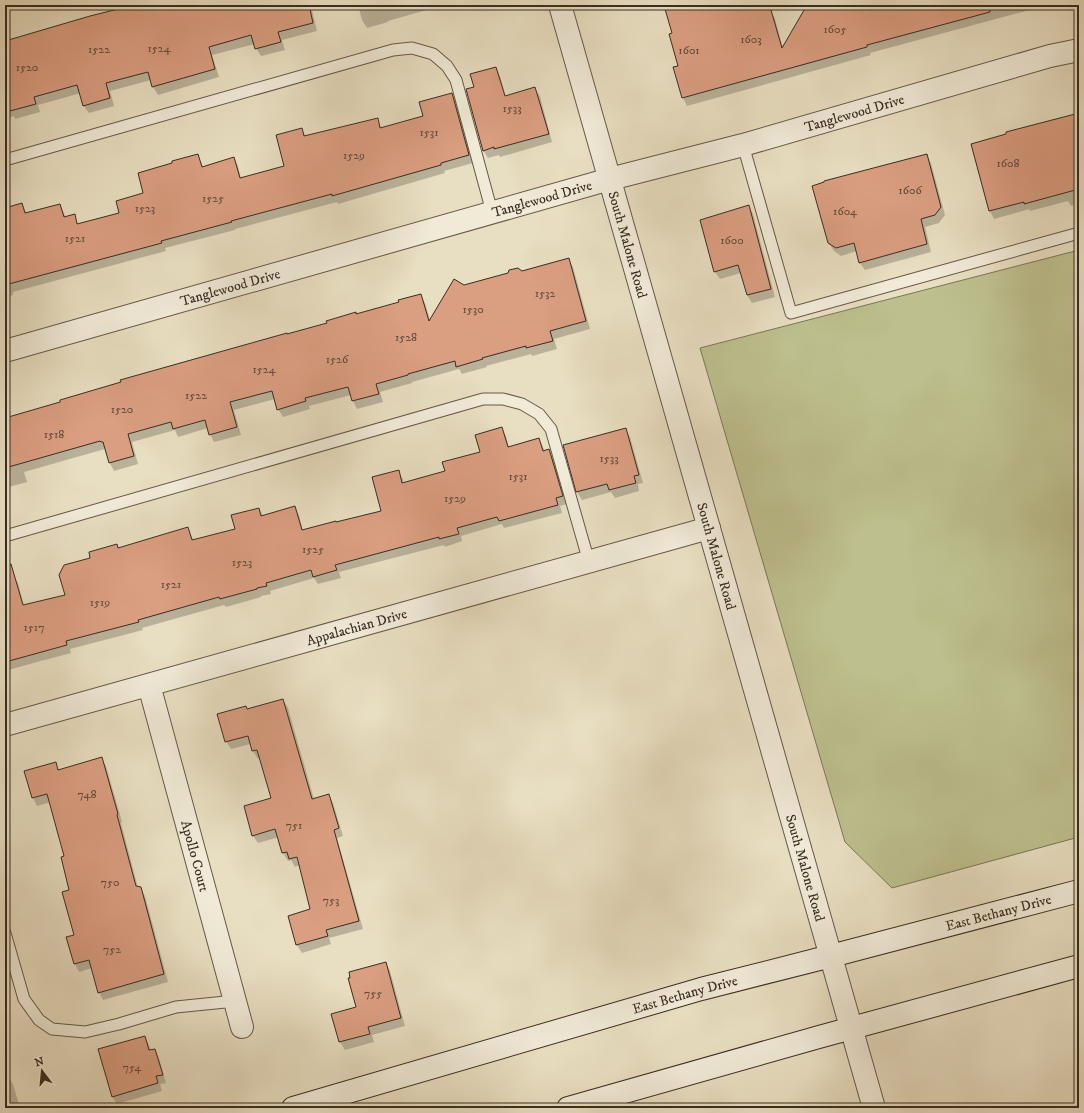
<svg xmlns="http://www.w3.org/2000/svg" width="1084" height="1113" font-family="'IM FELL DW Pica',serif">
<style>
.green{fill:#bdbf8e;stroke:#7b7658}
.shadow{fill:#0003}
.building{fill:#da9e81;stroke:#392d21}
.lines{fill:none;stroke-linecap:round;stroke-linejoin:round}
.service-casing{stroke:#655949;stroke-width:13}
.minor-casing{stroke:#655949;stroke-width:24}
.tertiary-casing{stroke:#655949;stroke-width:24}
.secondary-casing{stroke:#392d21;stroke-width:24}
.service{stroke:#f0ead7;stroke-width:11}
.minor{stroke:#f0ead7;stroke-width:22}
.tertiary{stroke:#f0ead7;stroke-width:22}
.secondary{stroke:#f0ead7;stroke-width:22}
.labels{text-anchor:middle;stroke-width:3;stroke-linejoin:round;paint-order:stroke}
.number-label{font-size:12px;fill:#614939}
.street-label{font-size:14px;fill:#392d21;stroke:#f0ead7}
</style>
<rect width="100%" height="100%" fill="#e8dec1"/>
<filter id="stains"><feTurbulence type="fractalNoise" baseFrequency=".005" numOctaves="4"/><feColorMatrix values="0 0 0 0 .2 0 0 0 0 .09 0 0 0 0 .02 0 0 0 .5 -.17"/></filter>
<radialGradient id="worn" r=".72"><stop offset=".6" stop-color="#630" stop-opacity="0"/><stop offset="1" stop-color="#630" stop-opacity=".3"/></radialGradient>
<polygon class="green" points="1079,250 1079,837 892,888 845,842 700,348"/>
<g class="shadow">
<polygon points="138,5 315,5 311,6 317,31 282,40 285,50 261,56 256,48 255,44 212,55 219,77 158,95 153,87 151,80 110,91 114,106 89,113 84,106 81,93 38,105 40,112 15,119 14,116 5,119 5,42"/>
<polygon points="358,5 452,5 437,9 437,7 388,21 388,22 367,28 362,20"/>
<polygon points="682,5 767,5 768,10 770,10 775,19 783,48 810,5 1036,5 1037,8 870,53 871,55 687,106 683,98 679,67"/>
<polygon points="496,68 500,76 506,97 535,89 540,96 552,142 500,157 499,155 488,158 483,150"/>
<polygon points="452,94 456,102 473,163 444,171 445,173 338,204 337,202 235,229 235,230 165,248 166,251 13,292 13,295 5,297 5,209 22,204 27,214 60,205 64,213 66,218 74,216 79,225 121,214 144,194 198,155 203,167 234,158 238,166 241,179 285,167 302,129 306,137 377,119 382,129 425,116"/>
<polygon points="1079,114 1079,204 1071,206 1068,201 1030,211 1029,209 994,219 990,211"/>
<polygon points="926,155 931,163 945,215 939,223 925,227 931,252 865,270 860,263 857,251 841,256 834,251 829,243"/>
<polygon points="748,206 753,214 775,297 752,303 747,295 741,273 720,279 715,272"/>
<polygon points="568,259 573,267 590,329 554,339 557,349 532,356 531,354 486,366 487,367 462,374 459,369 412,382 412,383 380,392 383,402 357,409 353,401 351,395 309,406 310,409 283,417 278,409 275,399 234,410 241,435 214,442 210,434 208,428 178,437 175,430 132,442 138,464 114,471 110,463 105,449 24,472 27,482 5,488 5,414 8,418 400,303 421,295 425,303 430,320 464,286"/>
<polygon points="501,429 506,436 509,448 539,439 545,451 549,450 553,458 567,504 560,506 562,513 504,528 502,524 461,536 462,541 445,547 444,545 339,572 341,578 318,584 314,578 270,591 271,594 261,596 261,597 226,607 224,605 142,628 143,630 70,649 71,653 45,660 44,660 5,671 5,578 13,575 18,583 24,606 66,596 92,559 117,545 119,548 188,529 194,541 236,530 259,509 263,516 294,507 299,515 303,531 382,512 398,471 403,479 404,483 446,472 481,453"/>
<polygon points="625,429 630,437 643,483 638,484 639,491 615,498 611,492 582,500 577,492 564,446"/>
<polygon points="283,700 288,708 314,799 329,795 333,803 343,836 337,838 363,929 329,938 331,944 302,953 297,945 289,916 312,910 300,865 295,867 291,860 288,861 283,853 279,837 258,843 253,836 273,799 261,758 258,759 253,751 251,744 231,749 226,741 248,710"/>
<polygon points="102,759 106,766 122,822 121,823 138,888 140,888 145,896 168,982 103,1000 99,992 92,968 79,972 75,964 68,938 75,936 71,891 65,857 51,802 37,806 33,798 55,764 59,770"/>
<polygon points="386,963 390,971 405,1026 372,1035 374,1042 345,1050 340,1042 333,1015 357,1008"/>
<polygon points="145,1037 149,1045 151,1051 155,1050 159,1058 166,1083 160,1084 162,1091 117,1104 112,1096"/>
<polygon points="8,1076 13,1084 20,1108 5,1108 5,1077"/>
</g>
<g class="building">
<polygon points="134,5 309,5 313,23 278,32 281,42 255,49 251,35 209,47 215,69 152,87 148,72 106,83 110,98 83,106 77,85 34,97 36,104 10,111 5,94 5,41 90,16"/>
<polygon points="679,5 761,5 771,10 782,48 807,5 989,5 990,12 867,45 867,47 682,98 673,67 678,66 669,34 672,33 665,9"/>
<polygon points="496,67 505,96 535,87 549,134 494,149 494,147 483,151 466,89 474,87 470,74"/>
<polygon points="452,93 469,155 441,163 441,165 332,196 332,194 231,221 232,222 161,241 162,243 5,285 5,208 22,203 25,213 60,204 64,217 75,214 77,224 119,213 116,201 143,193 138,173 172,163 172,161 198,154 202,167 234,157 240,178 284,166 276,135 302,128 304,136 378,118 380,128 423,116 419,102"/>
<polygon points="1079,113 1079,189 1024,204 1024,202 989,211 971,144 1006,134 1006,132"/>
<polygon points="927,154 941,207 935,215 921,219 927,244 859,263 854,243 836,248 828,243 812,186 824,182 824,181 881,166"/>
<polygon points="749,205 771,289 747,295 738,265 714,272 700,220"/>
<polygon points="569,258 586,321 550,331 553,341 526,348 526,346 482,358 483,359 456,367 455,361 408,374 408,375 376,384 379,394 352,401 348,387 305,398 306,401 277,410 272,391 230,402 237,427 209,435 205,420 173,429 171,422 128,434 134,456 109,463 103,442 101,442 100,441 5,468 5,418 60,402 60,400 121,382 120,380 287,333 287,334 327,323 326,321 356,312 356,314 399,302 398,300 421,294 429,321 454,279 464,285 508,273 509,270 518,268 522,271"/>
<polygon points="502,427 508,447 539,438 543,451 549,449 563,496 556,498 558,505 499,521 497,517 457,528 459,534 439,539 439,537 335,565 337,570 313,577 311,570 266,583 267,586 257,588 257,589 220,599 219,597 138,620 139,622 66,641 67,645 9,661 5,646 5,565 11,564 23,605 65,595 59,575 64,565 90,558 89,552 117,544 118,548 188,527 192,540 235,529 231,515 259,508 261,516 295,506 302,530 336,521 336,522 381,511 372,477 399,470 402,483 445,471 442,462 480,452 475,435"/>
<polygon points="626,428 639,475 634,476 636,483 609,490 607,484 576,492 563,445"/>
<polygon points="283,699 312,799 329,794 339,828 334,830 359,921 326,930 328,936 296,945 288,916 310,909 297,857 289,859 287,852 282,853 275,829 252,836 244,806 271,798 257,750 252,751 248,736 225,742 217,714 246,706 247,709"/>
<polygon points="102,757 118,814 117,815 136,886 141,887 164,974 98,993 89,960 74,964 66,937 74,935 62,892 69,890 61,857 64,856 47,794 32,798 24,771 56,762 58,770"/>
<polygon points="386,962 401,1018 368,1027 370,1034 339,1042 331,1014 356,1007 348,978 350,978 349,972"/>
<polygon points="145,1036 149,1050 155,1049 163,1075 156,1076 158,1083 112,1097 98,1049"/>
</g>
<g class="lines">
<g class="service-casing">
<g id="service">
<polyline points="743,145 791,313 1079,233"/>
<polyline points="5,160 393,50 412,48 433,54 447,66 456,80 492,212"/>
<polyline points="5,536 483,399 503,399 522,404 539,414 551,429 589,562"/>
<polyline points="5,933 24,999 39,1020 52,1029 85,1032 119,1024 176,1007 235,1001"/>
</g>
</g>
<g class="minor-casing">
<g id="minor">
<path id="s1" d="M5,351L610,179L743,145L1050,56L1079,50"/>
<path id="s2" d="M149,685L242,1027"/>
<path id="s3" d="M5,725L709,528"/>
</g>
</g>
<g class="tertiary-casing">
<g id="tertiary">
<path id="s4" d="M560,5L874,1108"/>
</g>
</g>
<g class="secondary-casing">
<g id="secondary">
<path id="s5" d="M293,1108L701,989L831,956L1079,891"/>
<polyline points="568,1108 819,1037 1079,966"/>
</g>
</g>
<use href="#service" class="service"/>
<use href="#minor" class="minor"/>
<use href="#tertiary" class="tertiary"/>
<use href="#secondary" class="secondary"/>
</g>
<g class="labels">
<g class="number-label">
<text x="835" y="33">1605</text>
<text x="751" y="43">1603</text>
<text x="159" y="52">1524</text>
<text x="99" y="53">1522</text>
<text x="689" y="54">1601</text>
<text x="27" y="71">1520</text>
<text x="512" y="112">1533</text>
<text x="429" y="136">1531</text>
<text x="354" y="159">1529</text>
<text x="1008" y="167">1608</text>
<text x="910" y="194">1606</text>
<text x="213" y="202">1525</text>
<text x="145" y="212">1523</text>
<text x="845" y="215">1604</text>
<text x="75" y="242">1521</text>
<text x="732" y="244">1600</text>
<text x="545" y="297">1532</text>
<text x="473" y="313">1530</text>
<text x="406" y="341">1528</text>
<text x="337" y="363">1526</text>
<text x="264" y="373">1524</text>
<text x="196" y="399">1522</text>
<text x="122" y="413">1520</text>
<text x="54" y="438">1518</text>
<text x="609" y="462">1533</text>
<text x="518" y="480">1531</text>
<text x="455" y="502">1529</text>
<text x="313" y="553">1525</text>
<text x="242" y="566">1523</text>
<text x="171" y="588">1521</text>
<text x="100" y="606">1519</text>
<text x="34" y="631">1517</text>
<text x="87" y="798">748</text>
<text x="294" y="829">751</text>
<text x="110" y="886">750</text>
<text x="331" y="904">753</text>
<text x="112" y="953">752</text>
<text x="373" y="997">755</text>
<text x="132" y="1071">754</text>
</g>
<g class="street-label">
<text dy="5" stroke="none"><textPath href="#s1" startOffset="882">Tanglewood Drive</textPath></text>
<text dy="5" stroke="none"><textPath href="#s1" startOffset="558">Tanglewood Drive</textPath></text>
<text dy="5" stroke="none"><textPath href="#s4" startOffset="249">South Malone Road</textPath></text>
<text dy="5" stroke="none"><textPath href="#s1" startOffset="234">Tanglewood Drive</textPath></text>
<text dy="5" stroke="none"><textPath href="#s4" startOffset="573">South Malone Road</textPath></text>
<text dy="5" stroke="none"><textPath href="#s3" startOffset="365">Appalachian Drive</textPath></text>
<text dy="5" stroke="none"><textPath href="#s2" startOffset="177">Apollo Court</textPath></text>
<text dy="5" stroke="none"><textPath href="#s4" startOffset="897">South Malone Road</textPath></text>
<text dy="5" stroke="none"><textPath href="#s5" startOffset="732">East Bethany Drive</textPath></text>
<text dy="5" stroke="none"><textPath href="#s5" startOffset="408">East Bethany Drive</textPath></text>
</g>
</g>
<rect width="1084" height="1113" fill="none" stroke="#e8dec1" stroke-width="20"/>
<rect x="6" y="6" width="1072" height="1101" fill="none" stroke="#392d21" stroke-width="2"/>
<rect x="10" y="10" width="1064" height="1093" fill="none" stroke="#392d21"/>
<g transform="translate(42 1071) rotate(344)" stroke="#f0ead7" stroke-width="3" paint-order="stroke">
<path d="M0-3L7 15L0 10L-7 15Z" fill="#392d21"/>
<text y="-6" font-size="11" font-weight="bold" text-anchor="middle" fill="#392d21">N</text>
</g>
<rect width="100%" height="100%" filter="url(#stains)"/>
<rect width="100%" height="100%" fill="url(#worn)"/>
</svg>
